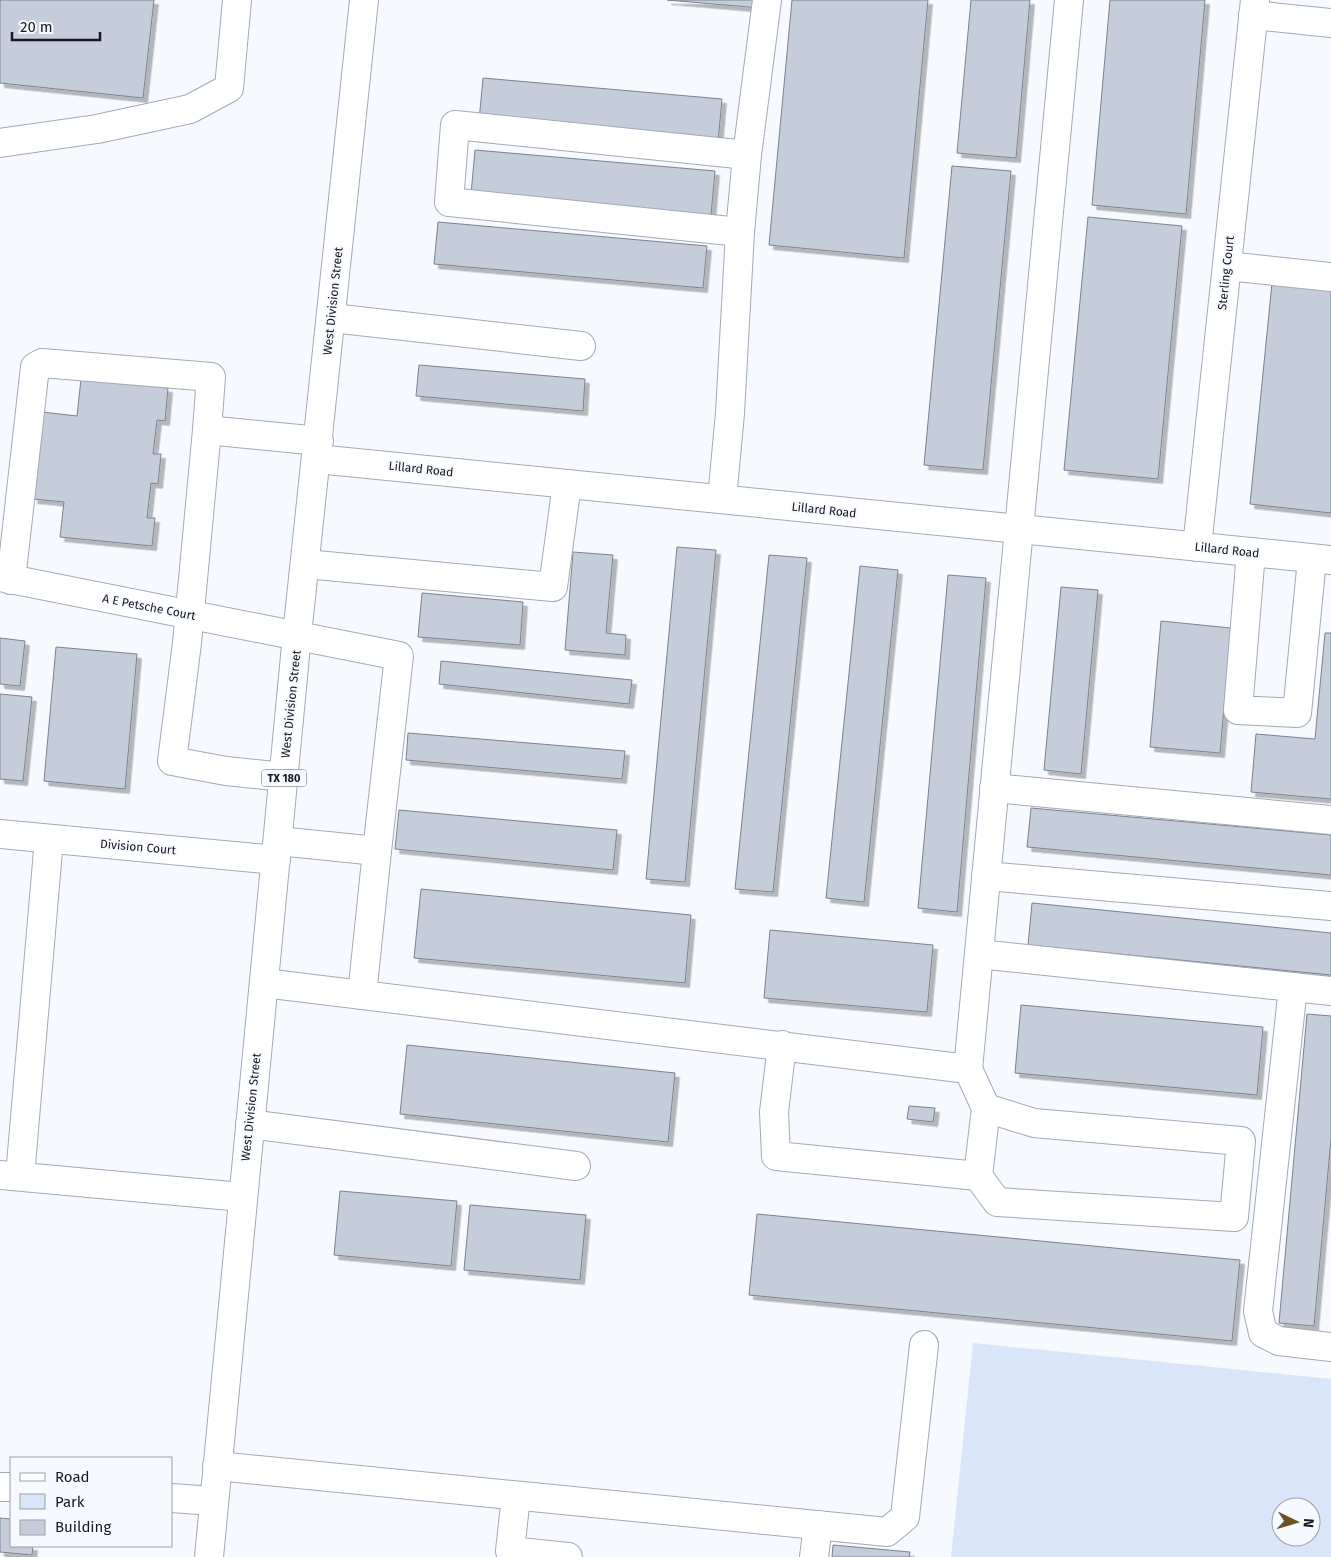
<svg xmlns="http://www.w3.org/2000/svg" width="1331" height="1557" font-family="'Fira Sans',sans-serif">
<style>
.green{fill:#d9e6f9;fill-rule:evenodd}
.building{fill:#c4cdd9;stroke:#7b838f;filter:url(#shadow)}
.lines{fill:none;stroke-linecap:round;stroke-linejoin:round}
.minor-casing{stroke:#a2aab7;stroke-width:30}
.major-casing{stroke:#a2aab7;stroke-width:30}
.minor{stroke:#fff;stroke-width:28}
.major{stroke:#fff;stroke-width:28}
.labels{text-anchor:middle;stroke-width:4;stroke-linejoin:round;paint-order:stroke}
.shield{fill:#f6f9fe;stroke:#585c60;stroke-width:1}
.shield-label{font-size:11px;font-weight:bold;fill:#15181d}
.street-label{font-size:12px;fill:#15181d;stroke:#f6f9fe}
</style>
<defs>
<filter id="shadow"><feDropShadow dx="4.5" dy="4.5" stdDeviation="0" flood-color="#0004"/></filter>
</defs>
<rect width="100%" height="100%" fill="#f6f9fe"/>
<path class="green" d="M973,1343L1331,1379V1557H951ZM1281,1507H1311V1537H1281Z"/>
<g class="building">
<polygon points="0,0 154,0 143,98 0,83"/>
<polygon points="667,0 760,0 760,8"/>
<polygon points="792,0 928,0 904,258 769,245"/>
<polygon points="971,0 1030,0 1016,158 957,153"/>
<polygon points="1110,0 1205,0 1186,214 1092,205"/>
<polygon points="483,78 722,99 718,142 479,121"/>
<polygon points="475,150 715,171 711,215 471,194"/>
<polygon points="952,166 1011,171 983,470 924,465"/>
<polygon points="1088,217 1182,226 1158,479 1064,470"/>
<polygon points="438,222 707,246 703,288 434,264"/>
<polygon points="1272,283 1331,289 1331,513 1250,504"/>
<polygon points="419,365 585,379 583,411 416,396"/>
<polygon points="81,379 168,388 165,421 157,420 153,454 161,454 158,484 151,483 147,518 155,518 152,546 60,537 64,502 33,499 42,412 77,416"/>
<polygon points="677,547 716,550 685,882 646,879"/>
<polygon points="573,552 613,555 606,633 626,635 625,655 565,650"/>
<polygon points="769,555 807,558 773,892 735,889"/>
<polygon points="860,566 898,570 864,902 826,898"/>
<polygon points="948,575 986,578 957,912 918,908"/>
<polygon points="1061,587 1098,590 1081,774 1044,770"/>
<polygon points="422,593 523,602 520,645 418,637"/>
<polygon points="1161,621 1231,628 1220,753 1150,747"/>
<polygon points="1325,633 1331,633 1331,799 1251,792 1256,734 1315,739"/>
<polygon points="0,638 25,641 20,686 0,684"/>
<polygon points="56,647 137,654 125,789 44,781"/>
<polygon points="441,661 632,680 629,704 439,684"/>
<polygon points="0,694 32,697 23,781 0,779"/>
<polygon points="408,733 625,751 622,779 406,760"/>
<polygon points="1031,808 1331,835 1331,875 1027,847"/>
<polygon points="399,810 617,830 613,870 395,849"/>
<polygon points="421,889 691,915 685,983 414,958"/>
<polygon points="1032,903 1331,933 1331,975 1028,945"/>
<polygon points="770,930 933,945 927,1012 764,998"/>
<polygon points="1021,1005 1263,1027 1257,1095 1015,1073"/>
<polygon points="1307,1014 1331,1016 1331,1139 1314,1326 1279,1323"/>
<polygon points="407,1045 675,1073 668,1142 400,1114"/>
<polygon points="909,1106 935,1108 933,1122 907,1119"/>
<polygon points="340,1191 457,1201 451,1266 334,1255"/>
<polygon points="470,1205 586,1215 580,1280 464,1270"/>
<polygon points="757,1214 1240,1260 1232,1341 749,1295"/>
<polygon points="0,1518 11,1519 11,1546 33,1546 32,1555 0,1552"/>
<polygon points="833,1545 910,1552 909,1557 832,1557"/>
</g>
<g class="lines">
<g class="minor-casing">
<g id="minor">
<polyline points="1253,15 1331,23"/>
<polyline points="0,143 97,129 190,109 229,88 237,0"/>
<polyline points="740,232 449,202 455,125 747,155"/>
<polyline points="1227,266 1331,277"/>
<polyline points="332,318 581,346"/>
<polyline points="317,459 1331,560"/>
<polyline points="722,499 730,413 740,232 747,155 767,0"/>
<polyline points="1197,547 1255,0"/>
<polyline points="1251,552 1238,710 1297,713 1312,559"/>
<polyline points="305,564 553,587 567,484"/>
<polyline points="0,577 399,656 377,851 278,841"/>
<polyline points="11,580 35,367 42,363 211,377 207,430"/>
<polyline points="284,777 226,771 172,761 187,643 207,430 319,441"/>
<polyline points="994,788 1331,820"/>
<polyline points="0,834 276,860"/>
<polyline points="986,876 1331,906"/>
<polyline points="979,954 1331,991"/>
<polyline points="264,983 968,1069 986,1108 978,1176 776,1156 774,1112 782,1045"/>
<polyline points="1293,987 1258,1311 1263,1333 1279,1341 1331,1347"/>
<polyline points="362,995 377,851"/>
<polyline points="968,1069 1069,0"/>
<polyline points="250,1124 576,1166"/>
<polyline points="0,1175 242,1197"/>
<polyline points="20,1176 49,839"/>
<polyline points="978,1176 997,1202 1234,1217 1241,1141 1034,1123 986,1108"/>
<polyline points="217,1466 887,1532 905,1517 924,1345"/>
<polyline points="0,1487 11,1487"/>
<polyline points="516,1496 510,1551 568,1557"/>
<polyline points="171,1498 214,1501"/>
<polyline points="814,1557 818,1525"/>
</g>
</g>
<g class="major-casing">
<polyline id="major" points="209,1557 297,635 364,0"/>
</g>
<use href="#minor" class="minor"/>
<use href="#major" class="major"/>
</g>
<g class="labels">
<rect class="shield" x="261.5" y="769.5" width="45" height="17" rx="4"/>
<g class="shield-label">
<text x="284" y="782">TX 180</text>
</g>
<g class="street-label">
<text transform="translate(1226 273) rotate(-84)" y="4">Sterling Court</text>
<text transform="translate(333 301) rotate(-84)" y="4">West Division Street</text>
<text transform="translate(421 469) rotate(6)" y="4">Lillard Road</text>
<text transform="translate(824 510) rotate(6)" y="4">Lillard Road</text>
<text transform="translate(1227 550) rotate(6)" y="4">Lillard Road</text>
<text transform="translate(149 607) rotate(11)" y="4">A E Petsche Court</text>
<text transform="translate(291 704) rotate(-84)" y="4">West Division Street</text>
<text transform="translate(138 847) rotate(5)" y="4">Division Court</text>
<text transform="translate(251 1107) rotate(-84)" y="4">West Division Street</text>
</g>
</g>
<rect x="10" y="1457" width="162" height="90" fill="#f6f9fe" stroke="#9c9fa4"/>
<rect x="20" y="1473" width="25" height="8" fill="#ffffff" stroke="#9c9fa4"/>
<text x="55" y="1482" font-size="15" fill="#15181d">Road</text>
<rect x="20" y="1494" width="25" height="15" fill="#d9e6f9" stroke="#9c9fa4"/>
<text x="55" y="1507" font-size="15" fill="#15181d">Park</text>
<rect x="20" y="1520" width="25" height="15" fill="#c4cdd9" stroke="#9c9fa4"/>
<text x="55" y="1532" font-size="15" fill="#15181d">Building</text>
<g transform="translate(1296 1522) rotate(95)"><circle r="24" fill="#f6f9fe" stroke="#9c9fa4"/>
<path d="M0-4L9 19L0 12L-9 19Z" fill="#6d5324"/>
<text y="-8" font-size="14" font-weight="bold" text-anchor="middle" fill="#15181d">N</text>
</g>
<path d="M12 32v8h88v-8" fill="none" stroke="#15181d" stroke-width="2.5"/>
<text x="20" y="32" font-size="15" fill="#15181d" stroke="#f6f9fe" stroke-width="4" paint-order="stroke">20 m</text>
</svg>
